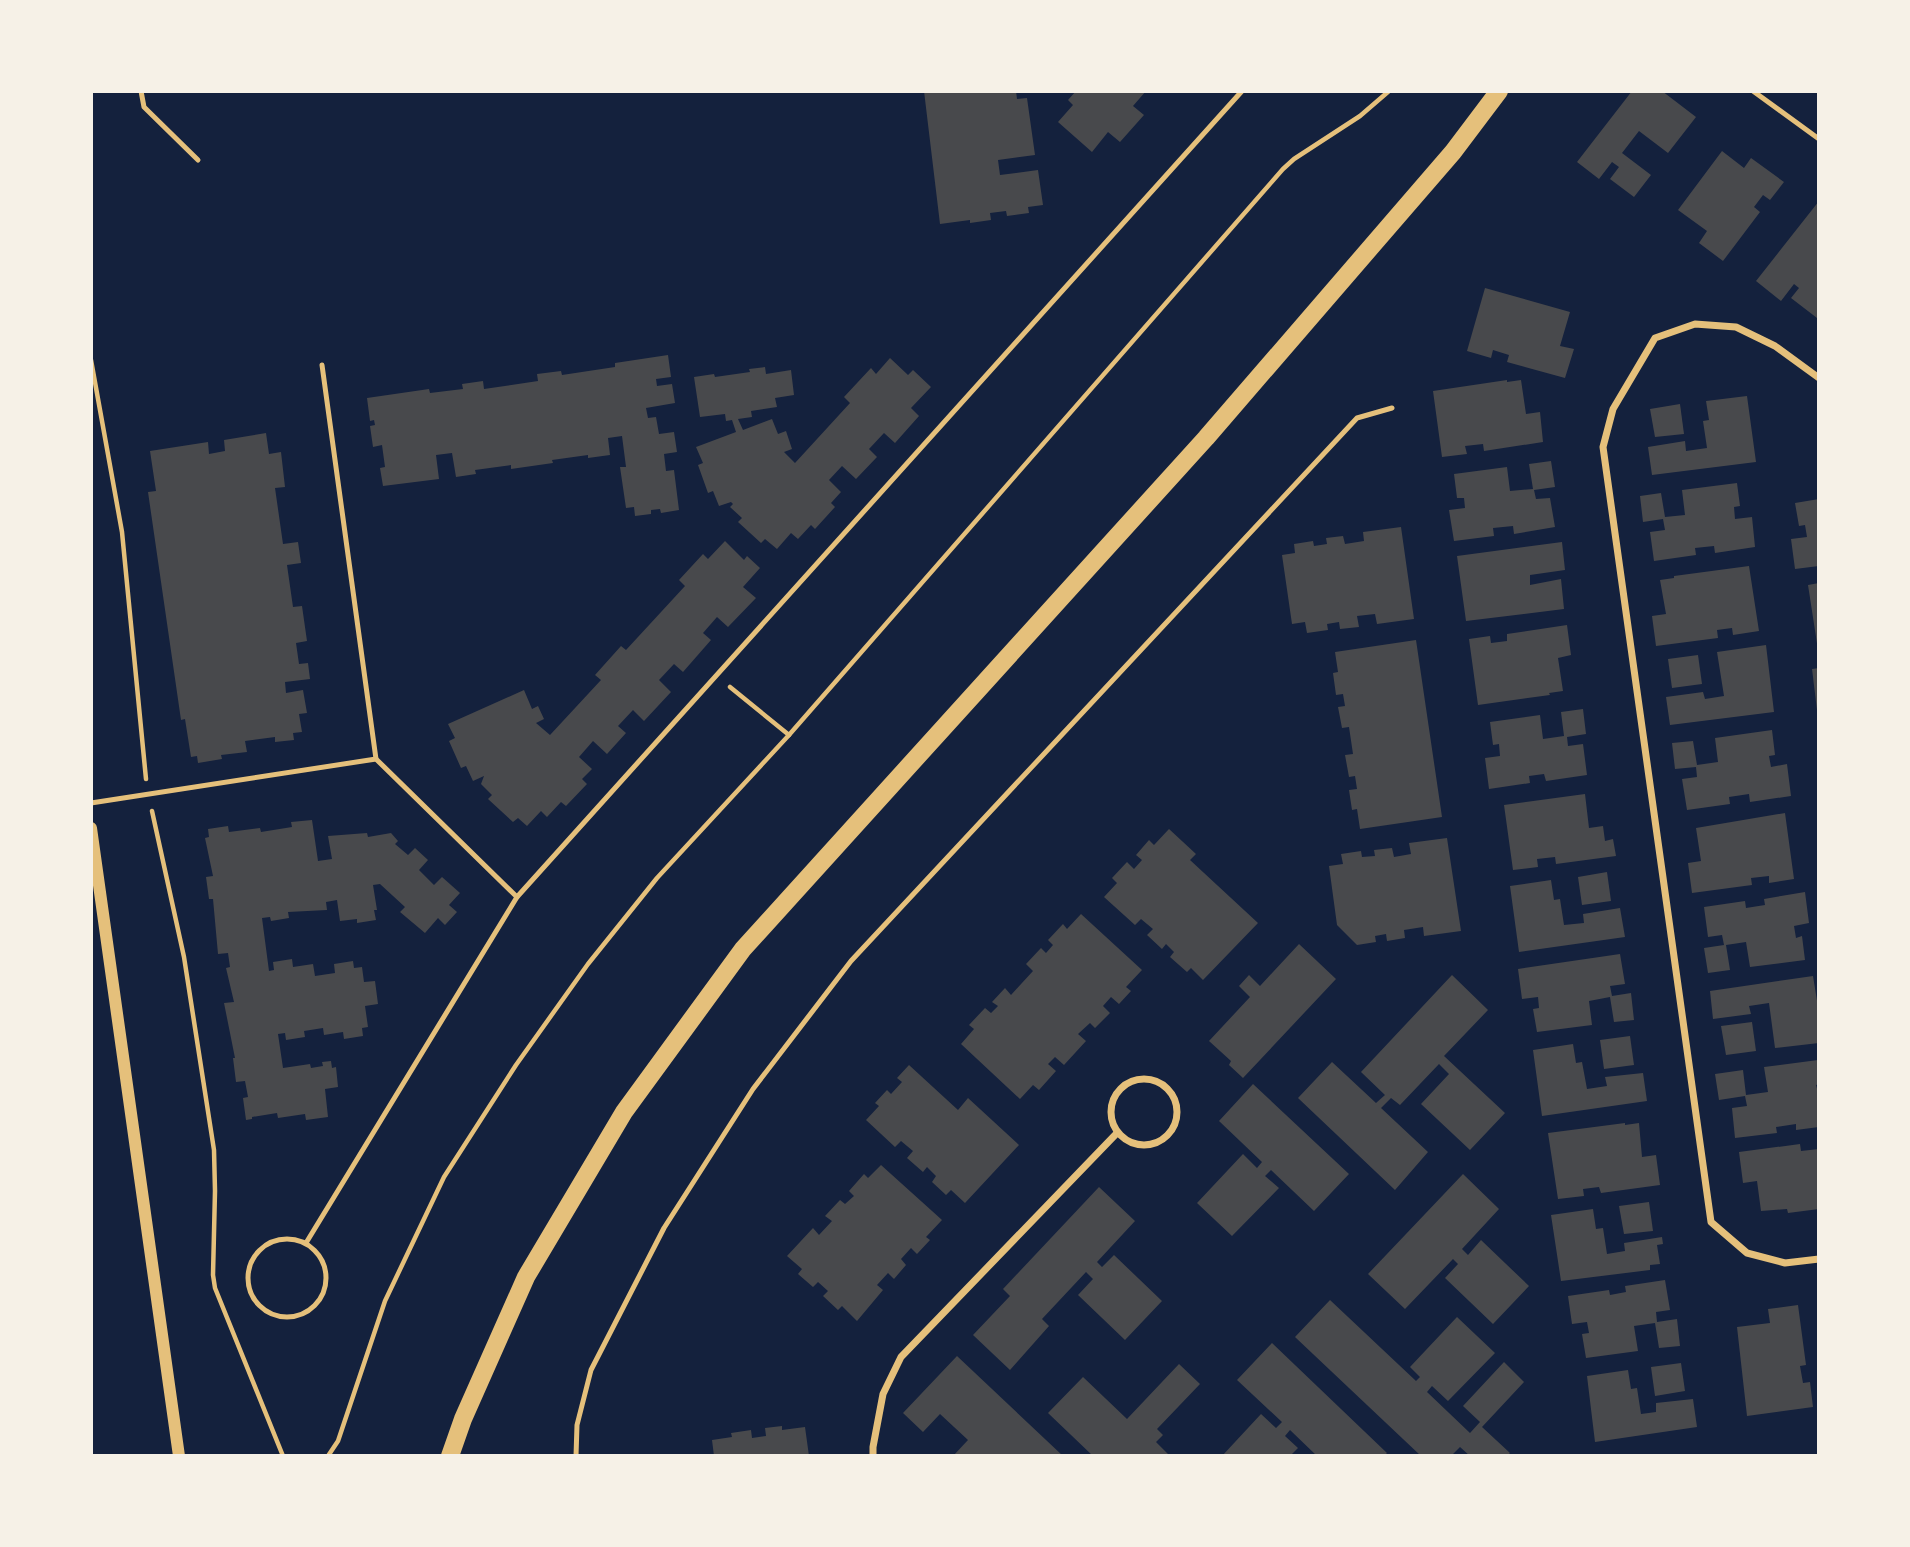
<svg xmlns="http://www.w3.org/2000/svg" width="1910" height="1547" font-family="Inter,sans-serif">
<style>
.building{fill:#48494c}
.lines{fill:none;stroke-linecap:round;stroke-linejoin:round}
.path{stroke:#e5c07b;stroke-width:4.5}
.service{stroke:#e5c07b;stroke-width:5}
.minor{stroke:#e5c07b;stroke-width:7}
.tertiary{stroke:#e5c07b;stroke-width:12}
.primary{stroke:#e5c07b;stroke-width:18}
</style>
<rect width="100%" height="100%" fill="#14213d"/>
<g class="building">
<polygon points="924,91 1016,91 1017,99 1027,98 1035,155 998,160 1000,175 1038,170 1043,205 1028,207 1029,213 1007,216 1006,211 990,213 991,220 970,223 970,220 940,224"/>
<polygon points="1076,91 1146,91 1133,106 1144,115 1120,142 1108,132 1092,152 1058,122 1073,105 1068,100"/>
<polygon points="1632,91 1662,91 1696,117 1668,153 1639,131 1622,153 1651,175 1634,197 1610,179 1619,167 1612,162 1599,179 1577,162"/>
<polygon points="1722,151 1744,168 1751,158 1784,182 1770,200 1763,195 1754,207 1760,212 1723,261 1699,243 1707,231 1678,210"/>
<polygon points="1819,201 1819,316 1817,318 1791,298 1799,288 1794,284 1781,301 1756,281"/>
<polygon points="1485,288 1570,312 1560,346 1574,349 1565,378 1507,362 1509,355 1493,350 1491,358 1467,351"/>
<polygon points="668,355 671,377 656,379 657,386 672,384 675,403 646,408 648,418 656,417 659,434 674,432 677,452 664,454 666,471 674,470 679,510 661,513 660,509 651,510 651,514 635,516 634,507 626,508 620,467 626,467 622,436 608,438 610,455 588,458 588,455 552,460 553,463 511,469 511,465 475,470 476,474 456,477 452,453 436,455 439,479 383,486 380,468 385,467 382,445 373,447 370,426 375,425 374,420 370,421 367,398 429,389 430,393 463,389 462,384 483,381 484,389 538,381 537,374 561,371 562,375 615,367 615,363"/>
<polygon points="890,358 908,375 913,370 931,387 911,408 919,416 895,443 884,433 869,449 877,457 856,479 842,466 829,480 841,492 831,503 835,507 815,529 811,525 798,539 791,533 777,549 765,539 761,543 738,522 742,518 730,507 733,504 731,502 719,506 713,491 708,493 698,465 703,463 696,447 736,432 732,420 726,421 725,414 700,417 694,377 714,374 715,377 750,372 749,369 765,367 766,374 791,370 794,395 775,398 777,407 751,411 752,417 738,419 743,430 772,419 778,434 786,431 792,449 784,452 795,463 850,403 844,397 871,368 876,374"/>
<polygon points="1507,380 1507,382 1521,380 1526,414 1540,412 1543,442 1484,451 1483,444 1465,446 1467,454 1442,457 1433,391"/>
<polygon points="1747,396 1756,462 1652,475 1648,447 1685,441 1686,451 1707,448 1703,421 1709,420 1706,401"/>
<polygon points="1680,404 1684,434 1655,437 1650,409"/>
<polygon points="266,433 269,454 281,452 285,487 275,488 283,544 298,542 301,563 287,565 293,607 302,606 307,641 296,643 299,664 308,663 310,679 285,682 286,693 303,690 307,713 299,714 302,732 293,733 294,740 275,742 275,737 245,741 247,752 221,755 222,759 198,763 197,756 191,757 185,719 181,720 148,492 156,491 150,451 208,442 209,454 225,451 224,440"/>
<polygon points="1551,461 1555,487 1534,490 1536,499 1550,498 1555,527 1514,534 1513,526 1493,528 1494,536 1454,541 1449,510 1465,508 1464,498 1457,498 1454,474 1507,467 1510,491 1533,489 1529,464"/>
<polygon points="1737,483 1740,506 1734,507 1735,519 1752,517 1755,547 1715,553 1714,546 1695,548 1696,555 1654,561 1650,532 1665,530 1663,519 1643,522 1640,496 1661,493 1665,517 1685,515 1682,490"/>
<polygon points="1819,499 1819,566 1795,569 1791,539 1807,537 1805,525 1799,526 1795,503"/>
<polygon points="1401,527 1414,619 1377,624 1375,614 1357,616 1359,627 1340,629 1339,622 1327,624 1328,630 1307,633 1305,622 1292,624 1282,555 1295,553 1294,544 1313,541 1314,546 1327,544 1326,538 1343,536 1345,544 1364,541 1363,532"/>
<polygon points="725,541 744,560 747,556 760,568 743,587 756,598 728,627 717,617 703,633 711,640 683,672 674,664 659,680 671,692 644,721 633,710 618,726 626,733 607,754 593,741 579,757 592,769 582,779 587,784 566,806 561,802 547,817 541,811 527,826 518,818 513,822 488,799 492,795 481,784 484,776 473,781 466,766 461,768 449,741 455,738 448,724 524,690 532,709 538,706 544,719 536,723 550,735 601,680 595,675 621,646 626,650 685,586 679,580 703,554 708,559"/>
<polygon points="1562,542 1565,570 1530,575 1530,585 1561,579 1564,609 1466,621 1457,556"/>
<polygon points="1749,566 1759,631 1733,635 1732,628 1717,630 1718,638 1656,646 1652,616 1666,614 1660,580 1674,578 1674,576"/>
<polygon points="1819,583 1819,650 1818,650 1808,585"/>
<polygon points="1567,625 1571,655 1558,658 1563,691 1549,693 1550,695 1478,705 1469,639 1490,636 1491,643 1507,641 1507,634"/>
<polygon points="1416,640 1442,817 1360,829 1357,809 1352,810 1349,790 1357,789 1355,776 1349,777 1345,755 1353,754 1349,727 1342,728 1338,707 1345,706 1343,694 1336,695 1333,673 1338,672 1335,652"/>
<polygon points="1766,645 1774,712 1670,725 1666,697 1703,692 1705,699 1724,696 1717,652"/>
<polygon points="1698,655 1702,684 1672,688 1668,659"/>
<polygon points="1819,668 1819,710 1817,710 1812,669"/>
<polygon points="1583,709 1586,734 1567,737 1568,746 1583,744 1587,775 1546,781 1544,774 1529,776 1530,783 1489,789 1485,758 1500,756 1499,744 1493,745 1490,722 1540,715 1543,739 1564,736 1561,712"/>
<polygon points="1772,730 1775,755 1769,756 1771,767 1787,764 1791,796 1750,802 1749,794 1729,797 1730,804 1687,810 1682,779 1697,777 1696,767 1675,769 1672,743 1693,741 1697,765 1718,762 1715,738"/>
<polygon points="1585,794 1589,828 1603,826 1605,841 1613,839 1616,856 1556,864 1555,857 1537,859 1538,867 1513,870 1504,805"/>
<polygon points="1785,813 1794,879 1769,883 1769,876 1751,878 1752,885 1692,893 1688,863 1701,861 1696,828"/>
<polygon points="312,820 318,861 332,859 328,836 367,833 368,837 391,833 398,841 395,844 408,855 415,848 428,860 419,870 434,885 442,877 460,893 449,905 457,912 445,925 438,918 425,933 400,912 405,907 380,884 373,885 377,910 374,910 376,920 357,923 357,919 340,921 337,900 326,902 327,910 288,912 289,918 271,921 270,917 262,918 269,971 274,970 273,962 292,959 293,967 313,964 315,976 335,973 334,964 353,961 354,968 362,967 364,982 375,981 378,1004 365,1006 368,1027 362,1028 363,1036 344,1039 343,1032 324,1035 323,1028 304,1031 305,1037 286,1040 285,1033 278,1034 283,1068 310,1064 311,1068 323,1066 322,1062 331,1061 332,1068 336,1067 338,1087 325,1089 328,1117 306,1120 305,1114 278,1118 277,1113 252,1117 252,1119 246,1120 243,1098 248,1097 245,1081 236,1082 233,1058 235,1058 224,1003 234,1002 226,968 230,967 228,953 218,954 213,899 209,899 206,877 213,876 205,838 209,837 208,829 228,826 229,832 260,828 261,832 292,827 291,822"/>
<polygon points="1169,829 1196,854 1190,860 1258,923 1203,980 1191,968 1187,972 1170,957 1174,952 1166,944 1162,949 1147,935 1153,929 1141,919 1135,925 1104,897 1117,883 1112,878 1127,862 1134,869 1142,860 1136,855 1149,840 1154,845"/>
<polygon points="1447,838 1461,931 1424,936 1423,927 1404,930 1405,938 1387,941 1386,934 1375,936 1376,942 1357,945 1337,925 1329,866 1343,864 1341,854 1361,851 1362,857 1375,856 1374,850 1392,848 1394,857 1411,854 1409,843"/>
<polygon points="1607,872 1611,901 1582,905 1578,877"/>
<polygon points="1551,880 1554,900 1560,899 1564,925 1584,923 1583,914 1620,908 1625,937 1519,952 1510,886"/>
<polygon points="1805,892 1809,923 1794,926 1796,938 1802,936 1805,960 1750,967 1746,942 1726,945 1730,970 1708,973 1704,948 1724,945 1722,935 1708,937 1704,907 1745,901 1746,908 1765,905 1764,899"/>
<polygon points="1081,914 1142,970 1126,987 1131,991 1119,1004 1111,997 1103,1006 1110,1013 1095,1028 1090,1023 1078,1034 1086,1041 1064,1065 1055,1057 1048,1064 1056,1071 1039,1090 1033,1085 1020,1099 961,1044 974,1029 969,1025 985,1008 991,1013 998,1006 992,1002 1005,988 1011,995 1033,971 1026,964 1041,948 1046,953 1053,945 1048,940 1063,924 1067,929"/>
<polygon points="1299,944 1336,979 1243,1078 1229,1065 1231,1061 1209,1041 1250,997 1239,986 1249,975 1260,986"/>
<polygon points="1620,954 1625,984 1610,986 1612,996 1631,993 1634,1020 1614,1022 1610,997 1589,1001 1592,1025 1537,1032 1533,1009 1539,1008 1538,997 1522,999 1518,969"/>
<polygon points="1452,975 1488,1010 1444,1056 1505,1113 1470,1150 1421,1104 1449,1074 1439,1064 1400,1105 1391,1098 1381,1108 1428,1152 1395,1190 1298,1098 1332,1062 1376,1103 1385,1095 1361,1072"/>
<polygon points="1813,976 1819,1013 1819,1043 1775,1048 1769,1003 1749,1006 1751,1014 1713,1019 1710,991"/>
<polygon points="1752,1022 1756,1051 1726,1055 1721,1026"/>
<polygon points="1630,1036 1634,1065 1604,1069 1600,1040"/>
<polygon points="1573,1044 1576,1063 1582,1062 1587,1089 1607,1086 1605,1077 1643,1073 1647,1101 1542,1116 1533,1050"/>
<polygon points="1818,1060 1819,1084 1816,1085 1819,1096 1819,1127 1796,1130 1796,1124 1776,1127 1777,1133 1735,1138 1732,1108 1747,1106 1745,1096 1719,1100 1715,1074 1743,1070 1746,1095 1768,1092 1764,1067"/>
<polygon points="909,1065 958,1110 968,1098 1019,1145 965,1203 951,1190 946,1195 932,1182 936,1176 927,1167 923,1172 907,1158 913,1151 901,1141 895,1147 866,1120 879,1106 875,1103 887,1090 891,1094 902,1082 897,1078"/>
<polygon points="1253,1084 1349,1174 1314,1211 1271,1170 1265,1176 1279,1188 1232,1236 1197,1203 1243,1154 1257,1168 1262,1162 1219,1121"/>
<polygon points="1625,1123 1625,1125 1639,1123 1642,1157 1656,1155 1660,1185 1601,1193 1599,1187 1583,1189 1584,1196 1558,1199 1548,1133"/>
<polygon points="1800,1144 1801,1151 1819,1149 1819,1209 1788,1213 1787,1209 1761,1211 1757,1181 1743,1183 1739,1152"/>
<polygon points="881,1165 942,1220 926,1237 930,1240 917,1254 911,1248 901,1259 906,1265 894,1279 888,1273 877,1285 883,1290 857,1321 842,1306 838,1310 823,1296 828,1291 818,1282 813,1287 798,1274 802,1269 787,1256 813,1228 819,1235 832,1221 825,1216 840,1200 845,1204 854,1196 849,1191 864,1174 868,1178"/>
<polygon points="1463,1174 1499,1209 1462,1249 1468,1255 1481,1240 1529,1286 1493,1324 1445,1278 1458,1264 1453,1259 1405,1309 1368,1274"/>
<polygon points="1099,1187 1135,1221 1097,1262 1102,1267 1114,1255 1162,1301 1125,1340 1078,1295 1093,1279 1086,1272 1042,1319 1049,1326 1010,1370 973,1335 1010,1296 1003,1289"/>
<polygon points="1649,1202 1653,1231 1624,1234 1619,1206"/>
<polygon points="1593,1209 1596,1229 1603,1228 1607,1254 1625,1251 1624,1243 1662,1237 1663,1244 1657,1245 1660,1264 1650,1265 1650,1270 1561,1281 1551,1215"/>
<polygon points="1665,1280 1670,1310 1656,1312 1657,1322 1677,1319 1680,1346 1659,1348 1655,1323 1634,1326 1638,1351 1586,1358 1582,1334 1589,1333 1587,1322 1572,1324 1568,1296 1609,1290 1610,1295 1626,1292 1625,1286"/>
<polygon points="1330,1300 1416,1381 1420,1377 1410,1367 1457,1317 1495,1353 1448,1401 1432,1386 1427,1392 1470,1433 1480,1422 1463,1406 1504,1362 1524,1382 1482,1427 1510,1453 1507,1456 1470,1456 1460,1447 1451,1456 1421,1456 1295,1337"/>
<polygon points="1798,1305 1806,1365 1800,1366 1803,1383 1810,1382 1813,1407 1747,1416 1737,1327 1770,1323 1768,1309"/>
<polygon points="1272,1343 1387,1453 1384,1456 1317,1456 1290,1430 1285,1436 1298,1448 1290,1456 1222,1456 1261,1414 1276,1428 1282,1422 1237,1380"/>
<polygon points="957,1356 1063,1456 953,1456 968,1440 940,1414 923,1432 903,1413"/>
<polygon points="1681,1363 1685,1391 1655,1396 1651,1367"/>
<polygon points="1179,1364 1200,1384 1157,1429 1163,1435 1156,1442 1170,1456 1093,1456 1048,1413 1083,1377 1127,1419"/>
<polygon points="1628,1370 1631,1389 1637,1388 1641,1414 1656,1412 1656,1403 1693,1399 1697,1427 1595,1442 1587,1376"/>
<polygon points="782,1426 782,1430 805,1427 809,1456 714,1456 712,1440 732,1437 731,1433 751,1430 752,1438 766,1436 765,1428"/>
</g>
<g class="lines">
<g class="path">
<polyline points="91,360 122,532 146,779"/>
<polyline points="730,687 789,735"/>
<polyline points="152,811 184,957 214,1150 215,1191 213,1275 215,1288 283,1456"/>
<polyline points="328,1456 338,1441 385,1301 444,1177 516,1065 588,964 657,878 789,735 1283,169 1294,159 1360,116 1389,91"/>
</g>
<g class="service">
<polyline points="141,91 144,107 198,160"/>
<polyline points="1753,91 1819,139"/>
<polyline points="322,365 376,759"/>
<polyline points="91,803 376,759 517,897 1242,91"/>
<circle cx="287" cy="1278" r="39"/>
<polyline points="306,1243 517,897"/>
<polyline points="576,1456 577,1425 591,1370 664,1228 753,1089 851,961 1357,418 1392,408"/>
</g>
<g class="minor">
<polyline points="1819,378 1775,346 1736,327 1695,324 1655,338 1613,409 1603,447 1711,1222 1747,1253 1785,1263 1819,1259"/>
<circle cx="1144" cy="1112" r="33"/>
<polyline points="873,1456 873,1447 883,1394 901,1357 1117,1133"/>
</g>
<polyline class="tertiary" points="91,828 179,1456"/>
<polyline class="primary" points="450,1456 463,1419 526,1277 624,1112 743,949 1206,438 1453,152 1499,91"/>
</g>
<rect width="1910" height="1547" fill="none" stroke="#f6f1e7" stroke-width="186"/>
</svg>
